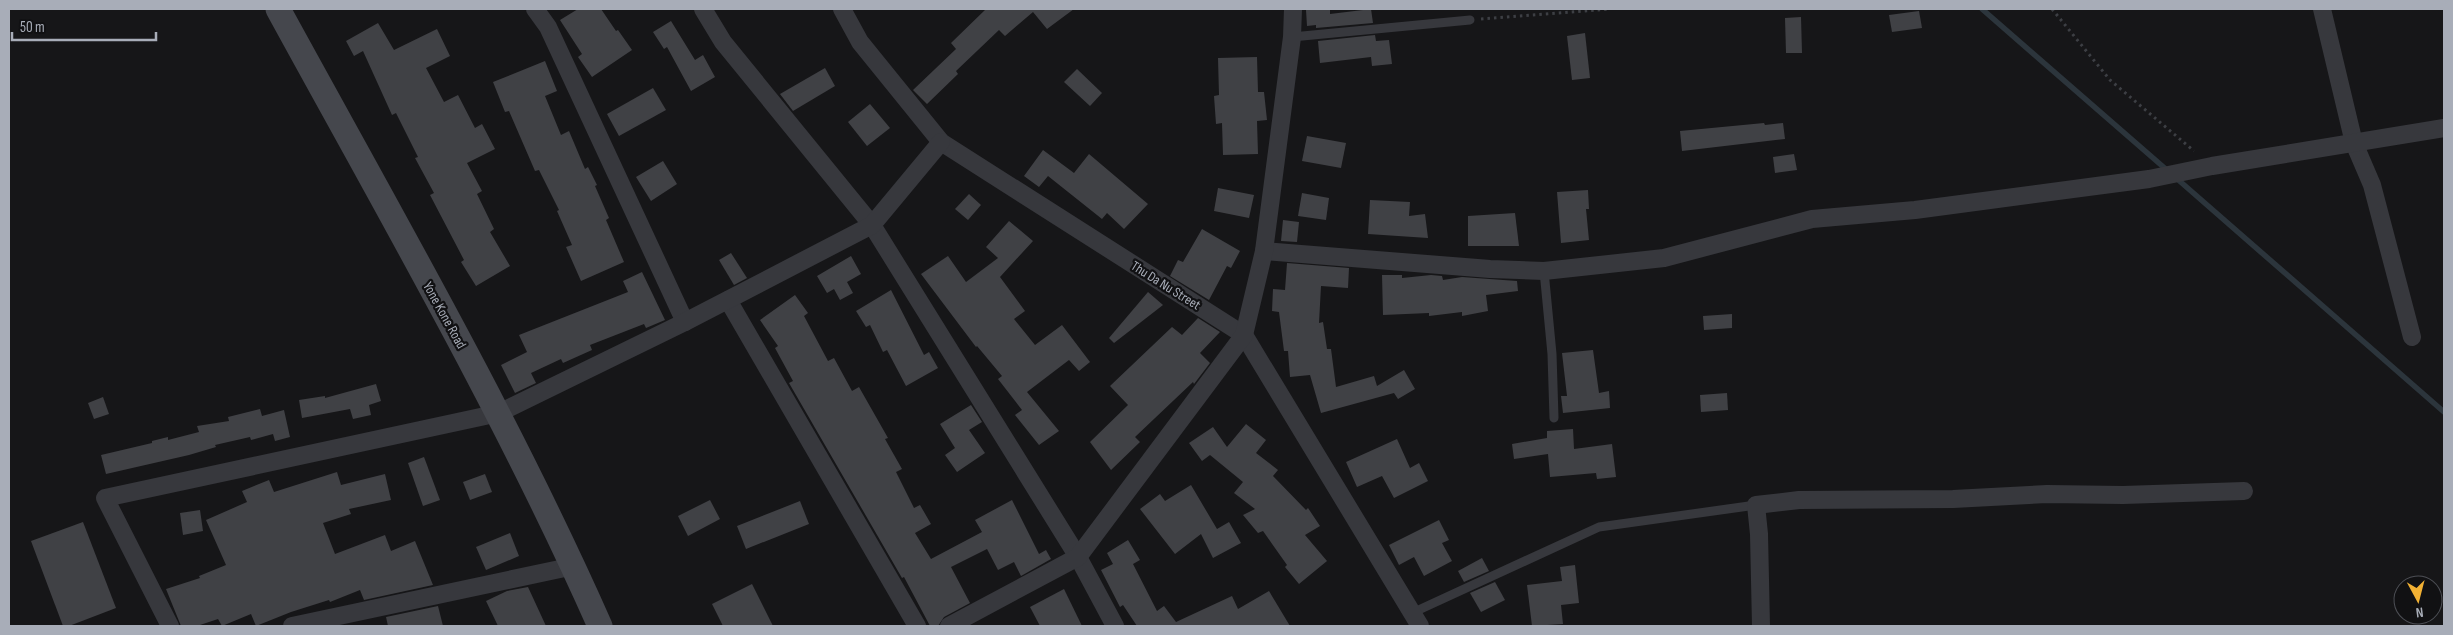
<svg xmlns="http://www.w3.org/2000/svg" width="2453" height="635" font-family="'Sofia Sans Condensed',sans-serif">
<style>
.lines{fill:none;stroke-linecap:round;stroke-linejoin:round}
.stream{stroke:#2c353c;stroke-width:5.5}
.building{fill:#404145}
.path{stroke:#3d3f44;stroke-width:3;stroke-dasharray:2.5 4;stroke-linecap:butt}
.lane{stroke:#37383d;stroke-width:9}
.street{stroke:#37383d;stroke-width:18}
.secondary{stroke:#45474d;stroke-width:25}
.labels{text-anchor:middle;stroke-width:4.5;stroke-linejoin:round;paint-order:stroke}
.street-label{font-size:14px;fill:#a8adb8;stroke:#111113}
</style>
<rect width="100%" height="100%" fill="#161618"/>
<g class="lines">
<g class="stream">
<polyline points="1982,9 2168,171"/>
<polyline points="2175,177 2444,412"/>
</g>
</g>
<g class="building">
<polygon points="578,9 601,9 616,31 618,30 632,50 592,77 578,57 582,54 560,20"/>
<polygon points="986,9 1074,9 1047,29 1033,12 1005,36 999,30 956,71 958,74 927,104 913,90 956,49 951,43"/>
<polygon points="1330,9 1330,14 1371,9 1373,23 1316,28 1316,25 1307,26 1306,10"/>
<polygon points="1919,11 1922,28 1892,32 1889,15"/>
<polygon points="1801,17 1802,53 1786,53 1785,18"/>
<polygon points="671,21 695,60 703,55 715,77 691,91 667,47 664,49 653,32"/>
<polygon points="378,23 394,50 437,29 450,56 426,68 444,102 458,95 475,128 482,124 495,149 467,163 482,191 477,194 494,229 490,232 510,266 476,286 461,262 464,260 430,195 434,193 415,158 418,157 396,113 392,115 363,51 354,56 346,41"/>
<polygon points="1585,33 1590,78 1572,80 1567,36"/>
<polygon points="1375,35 1376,41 1389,40 1392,64 1372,66 1371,57 1320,63 1318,41"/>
<polygon points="1257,57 1258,92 1264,92 1267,120 1257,121 1258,154 1223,155 1222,123 1216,124 1214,96 1219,95 1218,58"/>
<polygon points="545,61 557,91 545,96 561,135 569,131 585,169 588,167 597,185 595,186 609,218 606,220 624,262 581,281 566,247 572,245 557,211 559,210 539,170 535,171 509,111 505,112 493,82"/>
<polygon points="825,68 835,86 793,111 780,94"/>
<polygon points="1077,69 1102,93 1090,106 1064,82"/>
<polygon points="653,88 666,110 619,136 607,114"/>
<polygon points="870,104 890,128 867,146 848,122"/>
<polygon points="1764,123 1765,125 1783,123 1785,139 1682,151 1680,131"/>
<polygon points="1307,136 1346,143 1341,168 1302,161"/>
<polygon points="1043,150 1074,173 1089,154 1148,204 1124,229 1107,213 1102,219 1048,176 1039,187 1024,176"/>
<polygon points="1794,154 1797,170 1775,173 1773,157"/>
<polygon points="663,161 677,184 651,201 636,177"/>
<polygon points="1218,188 1254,195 1249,218 1214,211"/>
<polygon points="1588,190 1589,209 1586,209 1589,240 1561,243 1557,192"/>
<polygon points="1302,193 1329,198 1326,220 1298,216"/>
<polygon points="969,194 981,205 968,220 955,209"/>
<polygon points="1370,200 1410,202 1409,216 1425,214 1428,238 1368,234"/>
<polygon points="1515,213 1519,246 1468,246 1468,216"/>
<polygon points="1283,220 1299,222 1297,242 1281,241"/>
<polygon points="1009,221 1033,241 1000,277 1025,311 1014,319 1035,345 1062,325 1090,362 1079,371 1069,360 1027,392 1059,431 1039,445 1015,415 1022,410 998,379 1002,376 977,346 976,347 921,274 948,256 966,282 998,258 986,247"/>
<polygon points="1202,229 1240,251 1231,268 1227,266 1209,300 1170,276 1178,260 1183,262"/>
<polygon points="731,253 747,278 734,285 719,260"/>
<polygon points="851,256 861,274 847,282 853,293 840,300 834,289 827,293 817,276"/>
<polygon points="1287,263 1349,268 1348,288 1321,286 1319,323 1323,322 1327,349 1331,349 1336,387 1374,376 1377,386 1404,370 1415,389 1398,399 1394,393 1321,413 1310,375 1290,377 1288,351 1284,351 1279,312 1272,311 1273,289 1285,290"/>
<polygon points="642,272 665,320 646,328 644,324 590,345 592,350 563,363 561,359 531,373 536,383 515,393 501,365 527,352 519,335 628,292 623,281"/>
<polygon points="1382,275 1402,275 1402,278 1431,275 1442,276 1443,280 1462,277 1517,281 1518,291 1486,295 1488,311 1462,316 1462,312 1429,316 1429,313 1383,315"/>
<polygon points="891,290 924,355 929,352 938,368 906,386 887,350 883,352 870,325 866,327 856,311"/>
<polygon points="1148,292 1163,305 1114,343 1109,338"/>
<polygon points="795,295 808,313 804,316 828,361 834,358 852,391 859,387 888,438 885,439 902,469 896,472 914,508 920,505 931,524 915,533 931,559 982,532 975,520 1012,500 1039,554 1046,550 1051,559 1021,576 1014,562 998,570 987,549 951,567 970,603 944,617 938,626 930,626 904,577 902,578 789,383 793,381 775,348 778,346 760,320"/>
<polygon points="1732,314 1732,328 1704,330 1703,316"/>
<polygon points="1198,318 1220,332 1200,353 1210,363 1194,384 1193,382 1135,437 1140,442 1111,470 1090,442 1128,405 1110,386 1172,327 1182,335"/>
<polygon points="1593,350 1599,393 1609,391 1610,408 1563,413 1561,396 1567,396 1562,353"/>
<polygon points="376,384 381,401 369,405 371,415 353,419 350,409 302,418 299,400 325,396 325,398"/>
<polygon points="1727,393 1728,410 1701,412 1700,395"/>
<polygon points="103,397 109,414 94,419 88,403"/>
<polygon points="971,405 982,422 969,430 985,453 957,472 945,455 955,448 940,424"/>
<polygon points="260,409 262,416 284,410 290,437 275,441 273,434 251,440 250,437 215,445 216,447 189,455 106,474 101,455 152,443 152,441 168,437 168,440 199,432 197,426 229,421 228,417"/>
<polygon points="1246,424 1266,440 1256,453 1278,470 1273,476 1306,510 1308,508 1320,526 1305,535 1327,561 1299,584 1285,567 1287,565 1263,531 1258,533 1243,515 1255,509 1234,493 1243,482 1210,455 1202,461 1189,443 1213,427 1227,447"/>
<polygon points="1573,429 1574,449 1612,444 1616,477 1597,479 1596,473 1550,477 1548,454 1514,459 1512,444 1547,438 1547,431"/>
<polygon points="1397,439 1410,468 1419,463 1428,481 1394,498 1382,476 1357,487 1346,462"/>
<polygon points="424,457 440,500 423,506 408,463"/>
<polygon points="337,472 341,485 385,474 391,500 349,509 351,514 323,523 335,554 385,535 391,551 415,541 433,585 364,600 360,590 330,602 329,600 291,612 256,626 251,614 222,626 218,619 197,626 181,626 166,589 200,578 199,576 226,565 206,520 247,502 242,491 269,480 274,492"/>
<polygon points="485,474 492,492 470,500 463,482"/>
<polygon points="1191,485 1217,529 1229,522 1241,543 1213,558 1201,534 1175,554 1140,509 1160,494 1165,501"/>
<polygon points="710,500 720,519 688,536 678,516"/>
<polygon points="800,501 809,524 746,549 737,526"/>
<polygon points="200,510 203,531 183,535 180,513"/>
<polygon points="1439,520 1449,540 1442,543 1452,561 1424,576 1414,557 1399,565 1389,545"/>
<polygon points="83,522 116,608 69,626 63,626 31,541"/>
<polygon points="510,533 519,556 486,570 476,547"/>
<polygon points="1128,540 1140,560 1133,564 1157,611 1164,606 1176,622 1232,596 1238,609 1269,591 1290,626 1137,626 1123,605 1120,607 1101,570 1113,564 1107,553"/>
<polygon points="1482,558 1489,571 1464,582 1458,571"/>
<polygon points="1575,565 1579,603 1561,605 1563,624 1532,626 1527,585 1562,581 1560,567"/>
<polygon points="1495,582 1505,600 1481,612 1470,593"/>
<polygon points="752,584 773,626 723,626 712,604"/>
<polygon points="528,587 546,626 498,626 486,601 507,591"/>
<polygon points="1064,589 1082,626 1040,626 1030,607"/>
<polygon points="438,606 443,626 388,626 386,617"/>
</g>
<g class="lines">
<g class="path">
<polyline points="2052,9 2110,80 2194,151"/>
<polyline points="1481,19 1610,9"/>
</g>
<g class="lane">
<polyline points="1292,37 1470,20"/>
<polyline points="1544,271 1552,354 1554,418"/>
<polyline points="1412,613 1599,527 1756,505"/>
</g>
<g class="street">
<polyline points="535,9 548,27 685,322"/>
<polyline points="703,9 723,42 872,225 1078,557 1115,626"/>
<polyline points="842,9 860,42 941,142 1244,335 1420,626"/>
<polyline points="2322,9 2354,143 2372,185 2412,337"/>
<polyline points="1264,251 1490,269 1544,271 1664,258 1812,219 1915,210 2149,179 2212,166 2444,128"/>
<polyline points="728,300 917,626"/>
<polyline points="170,626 105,498 499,413 685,322 872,225 941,142"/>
<polyline points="292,626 574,566"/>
<polyline points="949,626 1078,557 1244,335 1264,251 1292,37 1293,9"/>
<polyline points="1761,626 1759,534 1756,505 1799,500 1953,499 2047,494 2123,495 2244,491"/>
</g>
<path class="secondary" d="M278,9C389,212 506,414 600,626"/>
</g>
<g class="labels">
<g class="street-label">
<text transform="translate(1166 285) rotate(32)" y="5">Thu Da Nu Street</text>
<text transform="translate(445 315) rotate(61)" y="5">Yone Kone Road</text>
</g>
</g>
<rect width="2453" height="635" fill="none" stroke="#a8adb8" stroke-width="20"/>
<g transform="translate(2418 600) rotate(173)"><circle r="24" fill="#111113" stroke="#4d4f55"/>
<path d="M0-4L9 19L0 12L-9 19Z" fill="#f2b134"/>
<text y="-8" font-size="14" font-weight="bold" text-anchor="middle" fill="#a8adb8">N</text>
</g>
<path d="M12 32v8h144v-8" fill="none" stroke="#a8adb8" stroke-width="2.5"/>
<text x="20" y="32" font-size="15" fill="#a8adb8" stroke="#111113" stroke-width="4" paint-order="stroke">50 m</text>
</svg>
